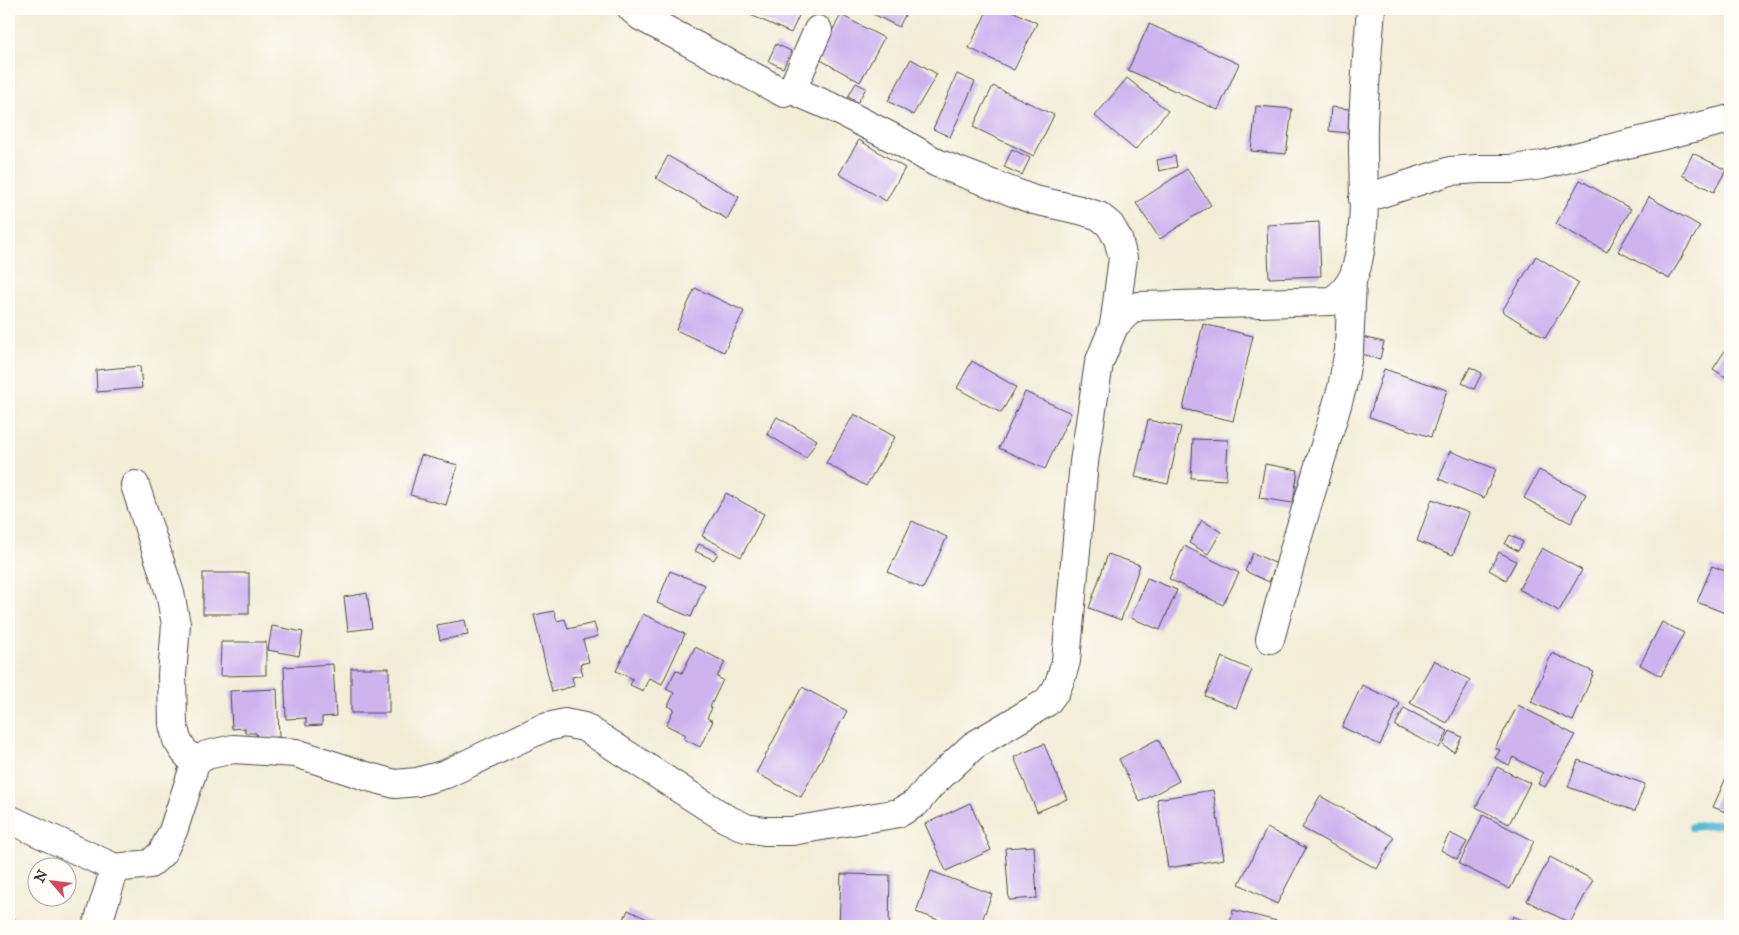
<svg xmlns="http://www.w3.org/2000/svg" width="1739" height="935" font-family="'IM FELL Great Primer',serif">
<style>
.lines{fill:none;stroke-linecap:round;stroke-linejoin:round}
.stream{stroke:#55bad4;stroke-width:8}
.building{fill:#ceb3ef}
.minor-casing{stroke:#494845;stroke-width:30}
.minor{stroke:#fff;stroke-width:28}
</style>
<rect width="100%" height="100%" fill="#fdfcf7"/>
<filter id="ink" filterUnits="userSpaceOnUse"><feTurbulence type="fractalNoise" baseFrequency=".02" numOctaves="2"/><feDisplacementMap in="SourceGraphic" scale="10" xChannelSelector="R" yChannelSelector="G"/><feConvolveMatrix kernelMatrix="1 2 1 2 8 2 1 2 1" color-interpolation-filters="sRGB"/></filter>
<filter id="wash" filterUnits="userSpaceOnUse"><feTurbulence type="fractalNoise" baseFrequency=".0096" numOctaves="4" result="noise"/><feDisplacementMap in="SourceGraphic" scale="20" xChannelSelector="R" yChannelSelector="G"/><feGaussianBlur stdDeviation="1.12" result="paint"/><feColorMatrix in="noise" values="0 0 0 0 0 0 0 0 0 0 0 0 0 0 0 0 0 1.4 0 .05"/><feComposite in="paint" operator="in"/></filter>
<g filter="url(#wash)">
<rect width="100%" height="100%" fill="#f3edd7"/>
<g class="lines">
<polyline class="stream" points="1692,827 1730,823"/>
</g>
<g id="blocks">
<g class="building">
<polygon points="746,9 802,9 791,33 744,12"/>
<polygon points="863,9 908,9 899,27"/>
<polygon points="988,9 1008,9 1037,23 1014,70 969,48"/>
<polygon points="841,15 884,38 860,82 817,58"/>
<polygon points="1149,24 1239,64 1218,110 1128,70"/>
<polygon points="776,44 791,51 783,68 768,61"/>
<polygon points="911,59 937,74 913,115 888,101"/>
<polygon points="957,74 975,82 950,137 933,129"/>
<polygon points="1127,78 1168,111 1135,150 1095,116"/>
<polygon points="856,83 866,88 858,102 848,97"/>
<polygon points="993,86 1054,115 1034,156 973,127"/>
<polygon points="1256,106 1292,109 1286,154 1251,151"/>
<polygon points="1331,107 1349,109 1348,133 1329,131"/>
<polygon points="859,140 905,168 886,201 839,174"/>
<polygon points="1012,149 1030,158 1022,175 1004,167"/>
<polygon points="1693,153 1726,170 1714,192 1682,175"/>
<polygon points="668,156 739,197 727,219 656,178"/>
<polygon points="1175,156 1177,167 1159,171 1157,160"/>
<polygon points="1187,169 1211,205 1160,239 1136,203"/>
<polygon points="1580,180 1631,209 1607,252 1556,224"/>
<polygon points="1649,197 1700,226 1669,279 1618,251"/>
<polygon points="1319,222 1321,276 1269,278 1267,225"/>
<polygon points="1536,256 1579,283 1545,338 1502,311"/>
<polygon points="695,288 744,311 724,352 676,330"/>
<polygon points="1203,324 1253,336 1233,421 1183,409"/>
<polygon points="1362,337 1384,342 1380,359 1358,353"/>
<polygon points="1730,343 1730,380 1713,369"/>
<polygon points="972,361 1016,387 1001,413 957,388"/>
<polygon points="140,366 142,388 97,392 96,370"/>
<polygon points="1470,367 1482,373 1474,389 1462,383"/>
<polygon points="1384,369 1447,390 1431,437 1369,417"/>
<polygon points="1025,392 1071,413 1045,469 999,448"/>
<polygon points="854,414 895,437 866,486 826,463"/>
<polygon points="777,417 817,440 806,458 767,434"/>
<polygon points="1148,420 1181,427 1168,484 1135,477"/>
<polygon points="1193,439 1228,440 1226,480 1191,478"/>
<polygon points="1450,451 1496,469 1484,498 1439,479"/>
<polygon points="421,455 458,465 446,505 410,495"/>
<polygon points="1265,464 1298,470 1293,503 1259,498"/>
<polygon points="1539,470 1586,494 1571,523 1524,498"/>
<polygon points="726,493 764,514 741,557 702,536"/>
<polygon points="1432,499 1469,513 1453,555 1417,541"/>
<polygon points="1202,520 1221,532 1208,554 1189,543"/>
<polygon points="912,521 947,537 923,589 888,572"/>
<polygon points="1510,535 1523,542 1518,551 1505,544"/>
<polygon points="699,544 718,553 714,560 695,551"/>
<polygon points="1184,546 1239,573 1223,605 1169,579"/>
<polygon points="1542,548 1582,570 1559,611 1519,589"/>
<polygon points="1499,552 1516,561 1506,580 1489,570"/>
<polygon points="1253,553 1277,564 1269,582 1245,571"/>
<polygon points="1108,554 1140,565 1121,620 1089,608"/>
<polygon points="1712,566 1730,573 1730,615 1697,602"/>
<polygon points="670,571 705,585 691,617 657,603"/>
<rect x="203" y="573" width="46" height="41"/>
<polygon points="1147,578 1177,590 1160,630 1131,618"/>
<polygon points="367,593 372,628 348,631 344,597"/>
<polygon points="554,611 557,621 565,619 568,629 594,623 598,636 583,640 589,662 580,664 583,675 572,677 574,686 552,692 534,615"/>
<polygon points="643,614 685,634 662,684 649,678 643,691 630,685 633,679 616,671"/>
<polygon points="465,620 468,635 440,640 437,625"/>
<polygon points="1662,622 1684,633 1661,676 1640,665"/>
<polygon points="272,626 303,632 299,656 268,650"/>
<polygon points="221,642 266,642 266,675 220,676"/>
<polygon points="695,647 725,662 717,677 723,680 710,707 712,708 707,718 713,721 700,747 684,739 686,735 666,725 674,709 668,706 674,693 666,689 676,670 682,673"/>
<polygon points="1552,653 1594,672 1573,721 1531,702"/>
<polygon points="1222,657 1252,670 1236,708 1205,696"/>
<polygon points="1434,660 1470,680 1447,723 1410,703"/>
<polygon points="333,664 336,716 322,717 322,725 306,726 306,718 286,719 284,667"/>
<rect x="351" y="668" width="38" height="45"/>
<polygon points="1362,685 1400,703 1380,745 1342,727"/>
<polygon points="802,687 847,711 801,797 756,773"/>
<polygon points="277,689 279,737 257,739 256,733 245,733 245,728 232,729 230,691"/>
<polygon points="1518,705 1575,735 1545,787 1538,784 1543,773 1513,757 1509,765 1495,758 1500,750 1495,748"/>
<polygon points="1404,708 1448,731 1439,748 1395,726"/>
<polygon points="1450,731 1462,737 1454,752 1443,745"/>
<polygon points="1158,739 1179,781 1140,802 1119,759"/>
<polygon points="1044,744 1067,799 1037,812 1014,757"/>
<polygon points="1578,760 1645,784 1635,811 1568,787"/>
<polygon points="1497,767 1530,783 1509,824 1476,807"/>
<polygon points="1729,771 1730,772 1730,814 1713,807"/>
<polygon points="1213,790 1224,859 1168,868 1157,799"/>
<polygon points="1320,796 1394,837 1377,869 1302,828"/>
<polygon points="970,803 991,850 946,871 925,824"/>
<polygon points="1483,815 1534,841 1510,889 1459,864"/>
<polygon points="1267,828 1306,848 1277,904 1239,884"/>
<polygon points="1450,833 1467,842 1457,859 1441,850"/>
<polygon points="1034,846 1037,898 1009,900 1005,848"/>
<polygon points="1550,857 1593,880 1570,923 1527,901"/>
<polygon points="931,871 992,894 980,926 956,926 916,912"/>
<polygon points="841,874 890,875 889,926 839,926"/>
<polygon points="628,910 662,926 621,926"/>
<polygon points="1233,910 1277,921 1276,926 1229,926"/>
<polygon points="1513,916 1534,926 1509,926"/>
<polygon points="9,918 15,919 13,926 9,926"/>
</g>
</g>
</g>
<g filter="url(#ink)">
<use href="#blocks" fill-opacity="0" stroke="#494845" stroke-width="1"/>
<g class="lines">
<g class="minor-casing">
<g id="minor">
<polyline points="792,90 818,30"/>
<polyline points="1363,199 1450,171 1478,169 1512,169 1542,165 1730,119"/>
<path d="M1114,326L1128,312L1139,306L1332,301C1347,291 1355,278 1358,261C1368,217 1362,171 1363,127C1364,88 1368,48 1371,9"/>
<polyline points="135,485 170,593 176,624 172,675 173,724 177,740 184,751 195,764"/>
<polyline points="1270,639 1296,543 1342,388 1349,350 1352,281"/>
<polyline points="9,819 115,868 150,864 162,853 173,831 195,764 200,759 207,755 233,749 296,753 369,777 395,784 417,782 446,774 543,728 564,723 584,727 725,818 746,828 765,831 792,831 899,813 916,803 930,786 973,746 1047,702 1056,690 1061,678 1066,661 1084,462 1099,363 1114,326 1123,258 1118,239 1110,225 1099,216 1080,210 1034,200 937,163 901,142 834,108 792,90 784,93 640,16 632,9"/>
<polyline points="97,926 115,868"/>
</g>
</g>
<use href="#minor" class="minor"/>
</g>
</g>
<rect width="1739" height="935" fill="none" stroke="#fdfcf7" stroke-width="30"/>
<g transform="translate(52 882) rotate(298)"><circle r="24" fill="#fdfcf7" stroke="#a9a8a5"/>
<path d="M0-4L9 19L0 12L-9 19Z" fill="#d1495b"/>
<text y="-8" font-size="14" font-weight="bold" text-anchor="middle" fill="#2b2b2b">N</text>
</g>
</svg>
